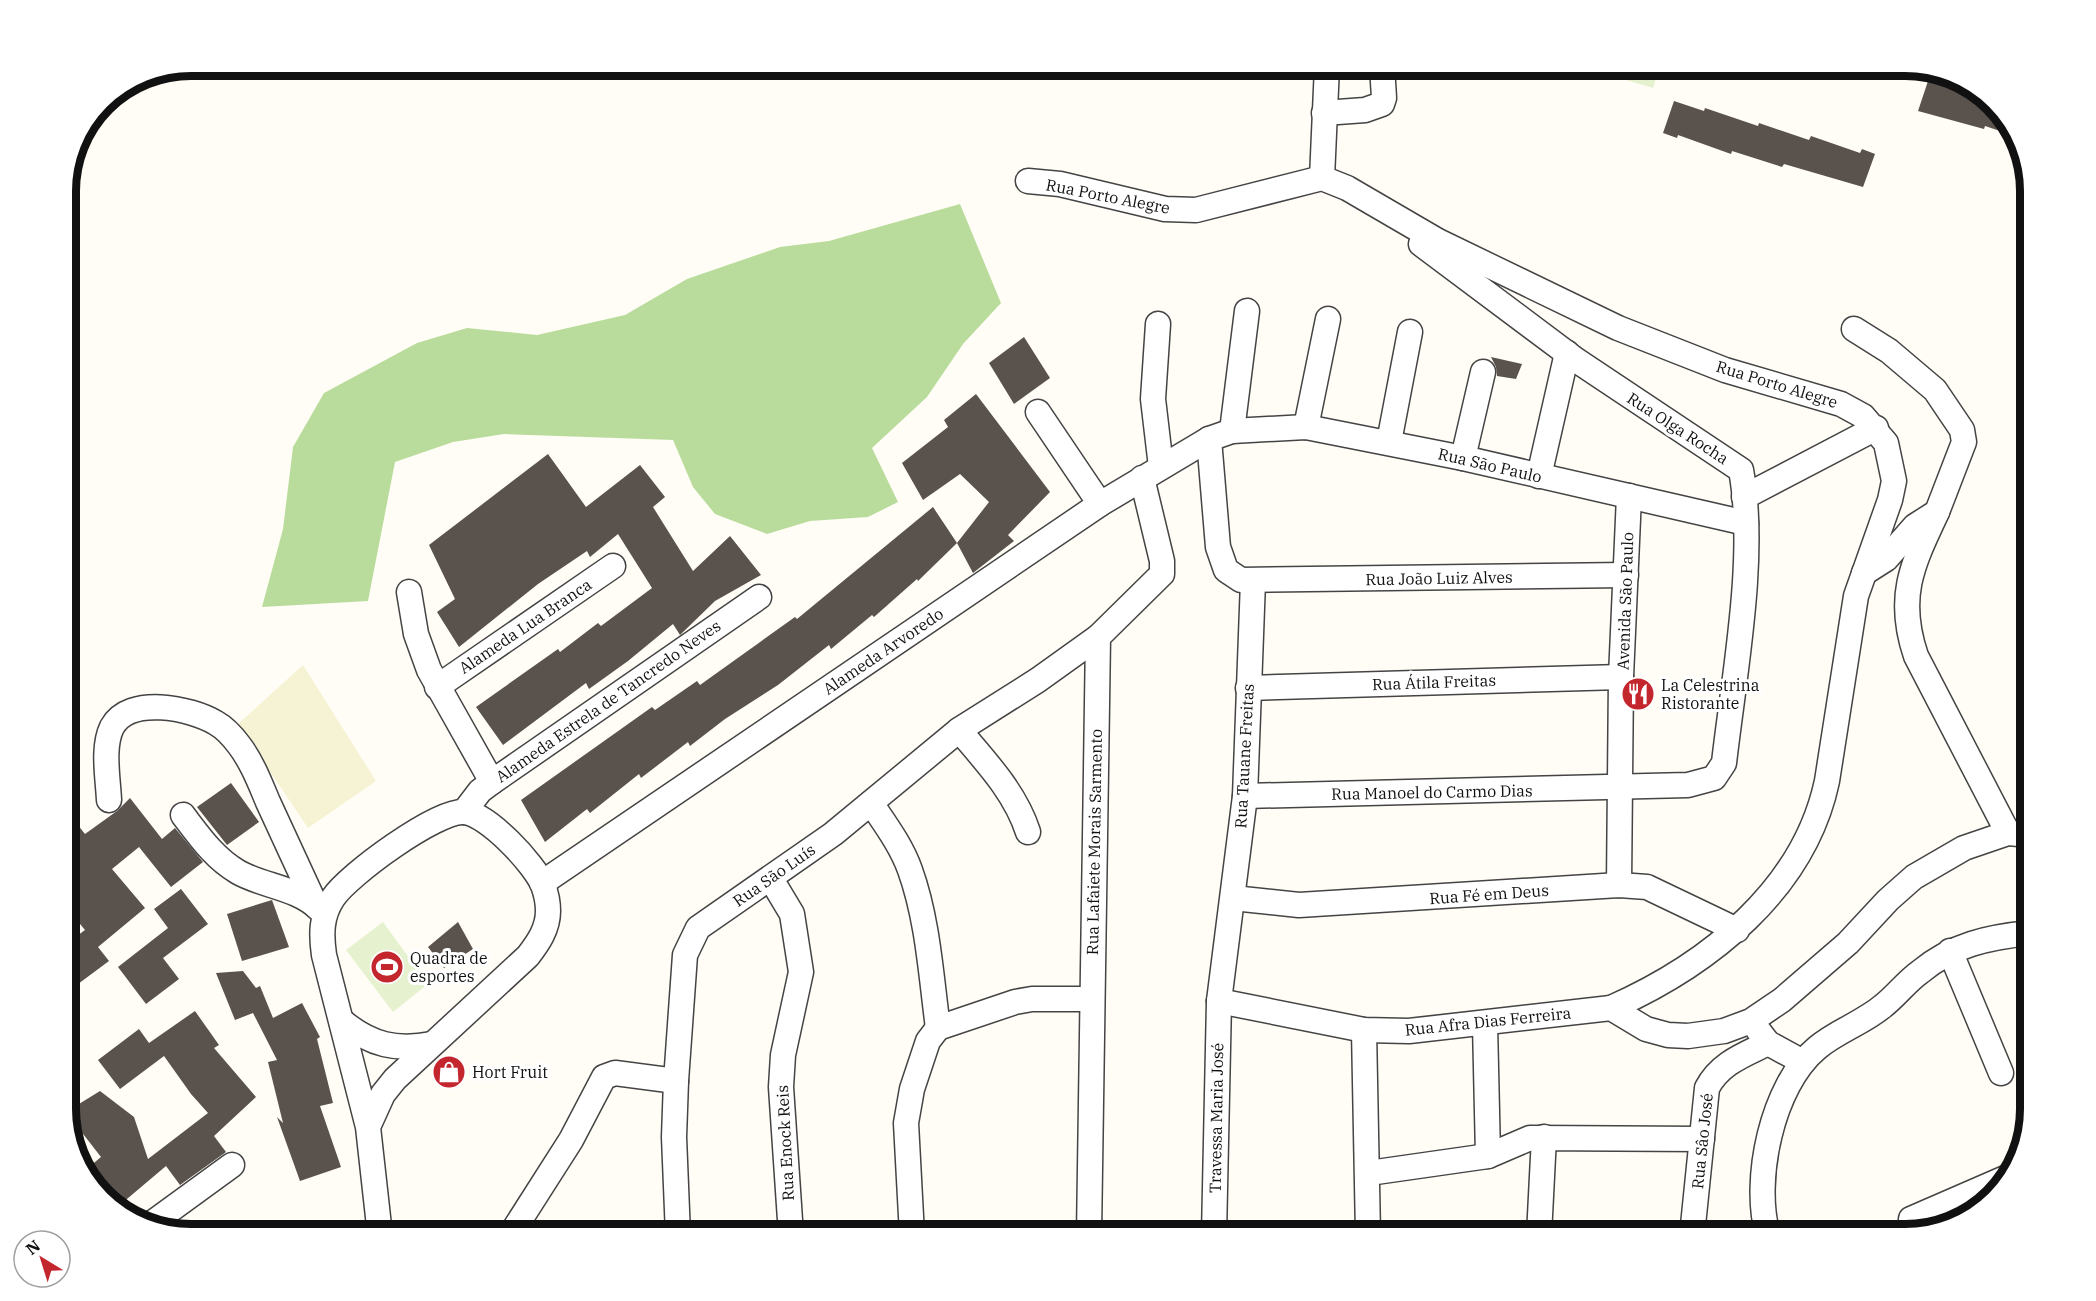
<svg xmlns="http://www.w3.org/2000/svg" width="2096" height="1301" font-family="'IBM Plex Serif',serif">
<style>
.farmland{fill:#f6f3d4}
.forest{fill:#b9dc9c}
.pitch{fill:#e6f2cf}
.building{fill:#5a524d}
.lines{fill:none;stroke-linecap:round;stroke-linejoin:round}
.minor-casing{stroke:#444;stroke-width:27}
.minor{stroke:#fff;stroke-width:24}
.labels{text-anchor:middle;stroke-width:6;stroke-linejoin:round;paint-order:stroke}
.street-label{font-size:16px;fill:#111;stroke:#fff}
.poi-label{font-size:16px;fill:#111;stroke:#fff;text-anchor:start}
.rim{fill:none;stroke:#111;stroke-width:8}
</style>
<rect width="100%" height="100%" fill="#fffdf5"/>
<polygon class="farmland" points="303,665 376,781 308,828 238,724"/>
<polygon class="forest" points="960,204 1001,303 963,344 927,397 872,448 898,502 868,517 810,521 767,534 715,514 693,487 673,440 504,434 453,442 395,462 368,601 262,607 283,529 293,447 324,393 417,343 467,328 537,335 625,315 687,279 780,247 829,241"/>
<g class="pitch">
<polygon points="1616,66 1660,66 1653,88 1613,76"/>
<polygon points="383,922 428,984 393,1012 346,950"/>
</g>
<g class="building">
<polygon points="1929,78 1959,88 1960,85 1974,90 2013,128 2015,136 1985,126 1984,129 1918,111"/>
<polygon points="1674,101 1704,111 1705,108 1758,126 1759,123 1809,140 1811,136 1860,153 1862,149 1875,154 1863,187 1784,164 1782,167 1732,151 1731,154 1678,135 1677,138 1663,133"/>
<polygon points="1024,337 1050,378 1014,404 989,363"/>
<polygon points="1491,357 1522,364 1516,379 1497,376 1496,367"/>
<polygon points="976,394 1050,492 1008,535 1014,541 973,573 957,543 989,502 960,474 923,500 902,463 948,427 944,420"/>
<polygon points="548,454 586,507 640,465 665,497 653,507 693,571 730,536 761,575 715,601 680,635 673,624 628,661 589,689 586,683 503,745 476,707 558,649 560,652 598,623 601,626 652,588 618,534 590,557 587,551 538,584 459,647 437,612 455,599 429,545"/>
<polygon points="933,507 957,543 918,581 917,579 874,617 872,615 831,649 829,645 778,685 725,719 690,746 688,742 641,778 639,774 590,813 587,809 545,842 521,800 652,707 655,710 697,681 700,685 795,617 797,619"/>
<polygon points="231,783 259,822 227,845 197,807"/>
<polygon points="130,798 162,839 175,828 203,862 171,887 139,847 112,869 145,908 98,947 109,961 74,987 66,977 66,944 85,930 66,907 66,810 85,834 117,811"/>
<polygon points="181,889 208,924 163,958 179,979 146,1004 118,967 168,928 154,909"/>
<polygon points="272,900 289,947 242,961 227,914"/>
<polygon points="458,922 473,949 444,968 428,947"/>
<polygon points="243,971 256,988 260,986 273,1018 302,1003 320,1037 317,1039 333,1103 320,1106 341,1167 300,1181 277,1117 283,1123 268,1062 277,1060 253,1013 235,1020 216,973"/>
<polygon points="195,1011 219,1045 214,1048 256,1097 214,1136 226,1152 180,1185 166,1166 121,1204 89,1167 101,1157 66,1112 100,1091 134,1117 148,1159 208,1113 191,1094 164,1056 120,1089 98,1060 139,1029 149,1043"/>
</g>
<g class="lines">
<g class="minor-casing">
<g id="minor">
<polyline points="1324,113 1365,110 1382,104 1384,98 1382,66"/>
<polyline points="1322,178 1327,66"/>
<path d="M1028,181L1060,184L1165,209L1196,210L1322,178L1347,188L1438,241L1618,328L1725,370L1841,404L1863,416L1886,443L1894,481L1890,500L1856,596L1827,781C1804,890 1708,965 1611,1008"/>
<polyline points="1158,324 1153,399 1161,467"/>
<polyline points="1854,329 1889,351 1935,390 1962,430 1964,442 1937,512 1915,526 1886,559 1864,573"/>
<polyline points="1038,412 1100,504"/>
<polyline points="1306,427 1328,319"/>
<polyline points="1232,431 1247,311"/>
<polyline points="1209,439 1218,547 1226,570 1241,580 1626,575"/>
<polyline points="1389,442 1410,332"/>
<polyline points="1463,458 1483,372"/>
<polyline points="1539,476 1567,353"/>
<polyline points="1744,497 1876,428"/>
<path d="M1937,512C1912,565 1896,597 1916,656L2008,833"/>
<polyline points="409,592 416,634 429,670 492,782"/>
<polyline points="437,687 613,566"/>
<polyline points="1248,688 1621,677"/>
<path d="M959,730C986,762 1015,792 1028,832"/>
<path d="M1245,796L1688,785L1714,778L1724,763C1734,675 1757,556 1741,470L1576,360L1421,244"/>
<path d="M109,800C108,778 102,747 112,727C129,695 191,708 216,723C225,728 233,737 239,745C252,762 260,783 268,802C284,837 300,871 316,906"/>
<path d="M871,803C885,824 901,845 910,870C928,920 931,976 938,1028"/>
<polyline points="464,812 480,791 492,782 759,597"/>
<path d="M183,815C199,836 214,858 238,872C262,886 299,888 319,909"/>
<polyline points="771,879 792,914 801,972 783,1055 781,1087 791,1235"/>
<polyline points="542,883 1100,504 1209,439 1232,431 1306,427 1463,458 1746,523"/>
<polyline points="1619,885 1621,677 1629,496"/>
<polyline points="1233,898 1299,905 1619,885 1647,887 1737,930"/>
<polyline points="1950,951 2001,1073"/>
<polyline points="1219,1001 1364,1030 1409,1031 1611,1008 1646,1029 1668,1035 1688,1036 1724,1031 1751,1021 1782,1000 1848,943 1888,900 1914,877 1964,848 2008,833 2030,835"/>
<path d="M343,1022C371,1045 397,1051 432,1044"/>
<polyline points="1485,1024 1488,1156"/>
<polyline points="1364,1030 1368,1235"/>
<polyline points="1758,1030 1768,1043 1803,1062"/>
<path d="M368,1127L383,1094L395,1079L528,956C538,943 548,929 548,911C548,903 546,893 543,885C534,864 488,814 464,812C437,810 348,875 333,898C321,916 321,934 324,955L368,1127L380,1235"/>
<polyline points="1369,1173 1488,1156 1530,1138 1702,1139"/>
<polyline points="151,1224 232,1165"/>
<polyline points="1916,1232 1911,1219 2010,1176"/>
<polyline points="511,1234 571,1140 604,1077 615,1073 676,1081"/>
<polyline points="678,1235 674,1137 676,1081 685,955 698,928 833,834 959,730 1038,680 1098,637"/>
<polyline points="912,1235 906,1123 912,1089 928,1041 938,1028 1015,1002 1032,999 1090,999"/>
<polyline points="1089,1235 1098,637 1162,574 1162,561 1142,478"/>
<polyline points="1214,1235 1219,1001 1245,796 1253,581"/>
<polyline points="1539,1235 1544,1137"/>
<path d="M1692,1235L1707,1088C1720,1063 1744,1055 1768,1043"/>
<path d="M1768,1235C1752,1181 1772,1085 1817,1048C1837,1031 1863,1023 1883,1006C1896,996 1906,982 1920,972C1952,945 1989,937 2030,933"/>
</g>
</g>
<use href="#minor" class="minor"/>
</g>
<defs>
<g id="restaurant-disc" transform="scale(1.725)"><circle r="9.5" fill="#c4262e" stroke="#fff"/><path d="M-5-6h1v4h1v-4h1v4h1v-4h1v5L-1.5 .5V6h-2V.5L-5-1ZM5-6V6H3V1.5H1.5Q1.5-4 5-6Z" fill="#fff"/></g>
<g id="stadium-disc" transform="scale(1.725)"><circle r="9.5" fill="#c4262e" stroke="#fff"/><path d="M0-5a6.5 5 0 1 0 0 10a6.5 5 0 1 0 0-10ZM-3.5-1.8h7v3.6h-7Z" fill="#fff"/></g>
<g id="shop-disc" transform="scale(1.725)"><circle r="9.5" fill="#c4262e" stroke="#fff"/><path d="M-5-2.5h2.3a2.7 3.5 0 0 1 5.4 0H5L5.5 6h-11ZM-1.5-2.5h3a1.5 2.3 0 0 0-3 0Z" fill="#fff"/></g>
</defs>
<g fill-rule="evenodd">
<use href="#restaurant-disc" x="1638" y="694"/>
<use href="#stadium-disc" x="387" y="967"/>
<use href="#shop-disc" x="449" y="1072"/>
</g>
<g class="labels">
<g class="street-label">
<text transform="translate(1108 196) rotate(11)" y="6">Rua Porto Alegre</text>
<text transform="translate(1777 384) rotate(17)" y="6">Rua Porto Alegre</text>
<text transform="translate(1678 428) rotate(33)" y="6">Rua Olga Rocha</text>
<text transform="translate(1490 465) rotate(13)" y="6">Rua São Paulo</text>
<text transform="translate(1439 578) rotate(-1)" y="6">Rua João Luiz Alves</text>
<text transform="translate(1625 601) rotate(-88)" y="6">Avenida São Paulo</text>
<text transform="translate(525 626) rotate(-34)" y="6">Alameda Lua Branca</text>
<text transform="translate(883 651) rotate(-34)" y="6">Alameda Arvoredo</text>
<text transform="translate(1434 682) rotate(-2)" y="6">Rua Átila Freitas</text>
<text transform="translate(608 701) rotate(-35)" y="6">Alameda Estrela de Tancredo Neves</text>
<text transform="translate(1244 756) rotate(-87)" y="6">Rua Tauane Freitas</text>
<text transform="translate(1432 792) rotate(-1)" y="6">Rua Manoel do Carmo Dias</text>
<text transform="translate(1094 842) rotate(-89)" y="6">Rua Lafaiete Morais Sarmento</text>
<text transform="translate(774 875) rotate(-35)" y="6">Rua São Luís</text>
<text transform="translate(1489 894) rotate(-4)" y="6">Rua Fé em Deus</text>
<text transform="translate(1488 1021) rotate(-6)" y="6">Rua Afra Dias Ferreira</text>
<text transform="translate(1216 1118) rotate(-89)" y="6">Travessa Maria José</text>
<text transform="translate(1702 1141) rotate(-84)" y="6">Rua Sâo José</text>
<text transform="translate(785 1143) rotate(-93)" y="6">Rua Enock Reis</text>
</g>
<g class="poi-label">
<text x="1661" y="691">La Celestrina<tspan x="1661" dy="18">Ristorante</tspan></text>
<text x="410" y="964">Quadra de<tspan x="410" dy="18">esportes</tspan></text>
<text x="472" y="1078">Hort Fruit</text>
</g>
</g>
<path d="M0 0H2096V1301H0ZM191 76H1905A115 115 0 0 1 2020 191V1109A115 115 0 0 1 1905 1224H191A115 115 0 0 1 76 1109V191A115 115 0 0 1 191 76Z" fill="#fff" fill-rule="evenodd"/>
<path class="rim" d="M191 76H1905A115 115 0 0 1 2020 191V1109A115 115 0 0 1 1905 1224H191A115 115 0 0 1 76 1109V191A115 115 0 0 1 191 76Z"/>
<g transform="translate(42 1259) rotate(322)"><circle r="28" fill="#ffffff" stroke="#a0a0a0" stroke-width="1.5"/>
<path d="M0-4.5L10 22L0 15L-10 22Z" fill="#c4262e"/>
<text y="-9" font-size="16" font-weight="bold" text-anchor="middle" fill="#111111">N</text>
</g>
</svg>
